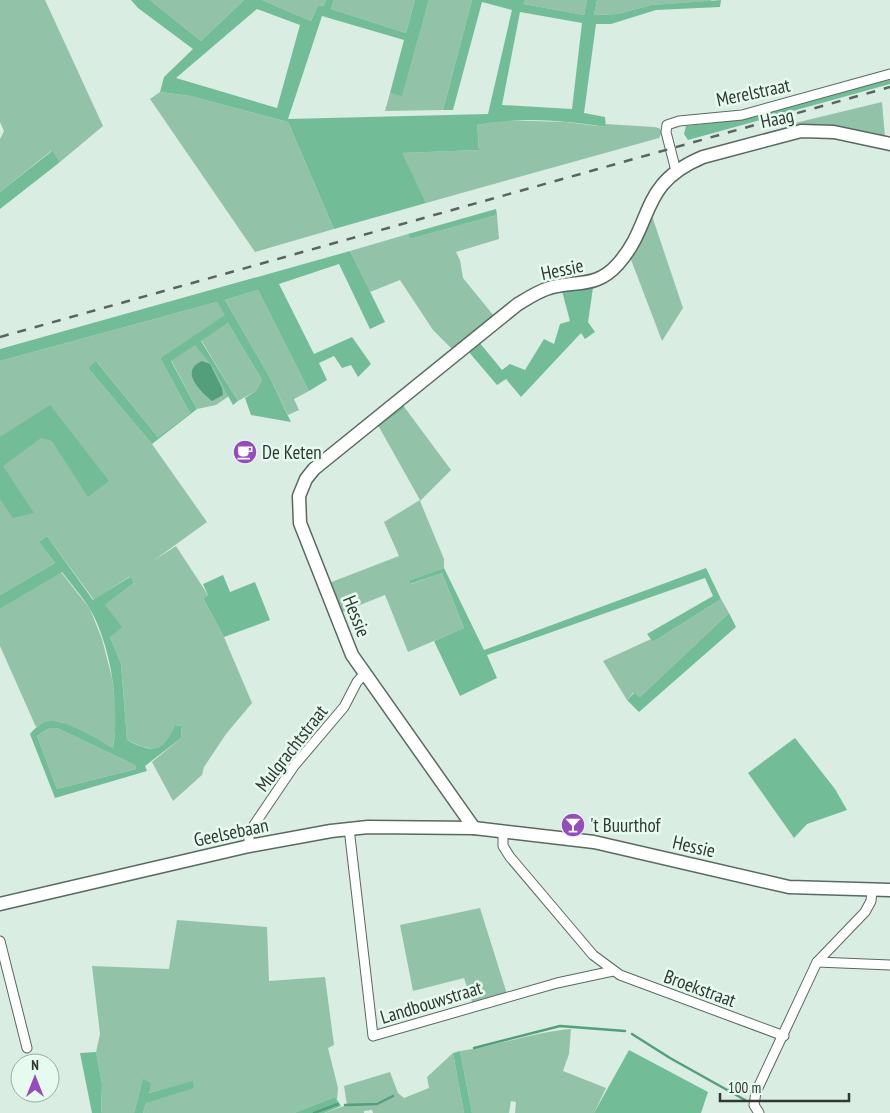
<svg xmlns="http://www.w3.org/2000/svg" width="890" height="1113" font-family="'PT Sans Narrow',sans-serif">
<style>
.green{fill:#92c3a9}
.forest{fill:#72bd98;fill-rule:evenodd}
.water{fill:#549f7b}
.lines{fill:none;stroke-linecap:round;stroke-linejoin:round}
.stream{stroke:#549f7b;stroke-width:2.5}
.street-casing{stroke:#596960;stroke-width:11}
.secondary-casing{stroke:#596960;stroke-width:15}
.street{stroke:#fff;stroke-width:9}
.secondary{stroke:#fff;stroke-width:12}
.rail{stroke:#59645e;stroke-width:2.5;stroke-dasharray:9 9;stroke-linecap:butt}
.labels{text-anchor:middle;stroke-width:5;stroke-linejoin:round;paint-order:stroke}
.street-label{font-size:19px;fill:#303834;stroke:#e7faef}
.poi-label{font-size:19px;fill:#303834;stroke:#e7faef;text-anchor:start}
</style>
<rect width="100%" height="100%" fill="#d9ede2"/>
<g class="green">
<polygon points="0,0 45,0 103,126 60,162 51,151 0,192 0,139 4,131 0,122"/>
<polygon points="150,0 244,0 201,41"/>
<polygon points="262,0 326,0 323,6 318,5 311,21"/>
<polygon points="334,0 415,0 406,33 331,9"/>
<polygon points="429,0 472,0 443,110 385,111 390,93 402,95"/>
<polygon points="525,0 587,0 584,15 524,4"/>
<polygon points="597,0 711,0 711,1 651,5 618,14 594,15"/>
<polygon points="160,92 190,96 288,122 334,229 255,252 150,99"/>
<polygon points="882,102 885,137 796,128 795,123"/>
<polygon points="504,120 565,122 606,127 606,124 654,127 659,128 662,132 659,138 426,203 401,153 479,150 477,125"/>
<polygon points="651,213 683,308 662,341 630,257"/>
<polygon points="497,215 499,239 456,252 460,260 463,278 494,316 454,351 433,330 400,280 370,292 350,251 408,234 410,239"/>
<polygon points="258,290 309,391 294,399 299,410 288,415 269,376 225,300"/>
<path d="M217,302L226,315L160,358L190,413L158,437L97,362L88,368L152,444L207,522L153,561L176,546L208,595L203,598L224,637L252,703L226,734L204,767L202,775L173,801L152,762L181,738L182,726L175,725C163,753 153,753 127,740L121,664L110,637L105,605L134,583L129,577L94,600L47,536L39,542L55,563L0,595V361Z"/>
<polygon points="228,323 262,380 256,391 238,401 201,340"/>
<polygon points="195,344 213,368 229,396 216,405 197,409 171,360"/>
<polygon points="405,408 451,470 420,501 444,559 444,568 410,580 411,584 442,573 464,628 408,652 385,595 340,613 329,583 399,556 384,522 420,500 379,427"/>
<polygon points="61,572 90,609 102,639 112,678 117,714 113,748 61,722 50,721 36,727 0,646 0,609"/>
<polygon points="721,599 729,613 640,697 633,693 627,700 603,661 651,639 653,642"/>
<polygon points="49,728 57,728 135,765 136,769 57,789 37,736"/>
<polygon points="480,908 507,994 473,1005 464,978 413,991 400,925"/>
<polygon points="177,920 267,927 269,981 325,977 334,1045 328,1048 338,1088 337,1100 335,1097 294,1113 143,1113 146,1103 193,1082 148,1093 143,1080 134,1113 101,1113 102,1084 96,1052 100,1034 92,966 169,969"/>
<path d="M571,1029L569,1054L563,1071L606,1088L594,1113H515L516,1102L511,1101L509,1113H472L460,1051C498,1046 533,1032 571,1029Z"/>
<polygon points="453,1053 464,1113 373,1113 372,1110 364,1111 364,1113 324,1113 347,1105 344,1086 390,1072 398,1093 404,1098 429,1088 427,1077"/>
</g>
<g class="forest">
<path d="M131,0H150L201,41L244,0H262L311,21L318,5L323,6L326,0H334L331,9L406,33L415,0H429L402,96L390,93L404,40L322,16L288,119L488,114L512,10L482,2L453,110H443L472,0H525L524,4L584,15L587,0H597L594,15L618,14L651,5L721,0L720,7L656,10L611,24H596L584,113L605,117L606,127C564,121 520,116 477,125L479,150L402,153L426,203L334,229L288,122L190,96L160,92L164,77L193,49L138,8ZM257,9L300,25L277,108L176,78ZM520,12L582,23L572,109L502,105Z"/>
<polygon points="890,78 890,84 688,140 684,134 686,126 739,120"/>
<polygon points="52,151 60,162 0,209 0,192"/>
<polygon points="496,209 497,215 410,239 408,234"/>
<polygon points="350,251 385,322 370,329 339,264 279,284 314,354 352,337 371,364 358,377 351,365 342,368 334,356 319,363 327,380 309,391 258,290 225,300 269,376 291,422 251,415 245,398 256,391 262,380 228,323 201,341 238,401 233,405 213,368 195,345 171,361 197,409 152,444 88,368 96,361 158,437 190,413 160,358 225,315 217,302 0,361 0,349"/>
<polygon points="593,288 588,322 595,332 585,339 581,333 521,397 506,379 497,385 468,351 479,342 502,370 510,364 525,370 544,339 554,344 560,324 570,321 562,291"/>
<polygon points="402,404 405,408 379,427 375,426"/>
<polygon points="50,405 109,481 88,497 52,441 41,438 3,466 34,513 13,518 0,499 0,437"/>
<path d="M47,536L93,600L130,577L134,583L105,605L122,627L110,637L121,664L127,740C153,754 163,752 175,725L182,726L181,738L145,766L147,771L55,798L30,734C35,728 42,722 50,721C65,719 99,741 113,748C120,706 111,646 90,609C82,596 71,584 62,572L0,609V595L55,563L39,542ZM49,728H57L135,765L136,769L57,789L37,736Z"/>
<polygon points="444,568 484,650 706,568 721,599 653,642 647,634 713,596 705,578 487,655 497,678 460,696 434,641 464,628 442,573 410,584 410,580"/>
<polygon points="223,575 230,592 255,582 270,620 224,637 203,598 208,595 203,584"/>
<polygon points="729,613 736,627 639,712 627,700 634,693 640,697"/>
<polygon points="795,738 835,789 847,810 807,824 794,838 748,773"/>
<polygon points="629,1050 708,1092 701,1113 594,1113"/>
<polygon points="460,1051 472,1113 464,1113 453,1053"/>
<polygon points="96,1052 102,1084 101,1113 92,1113 80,1053"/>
<polygon points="143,1079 151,1083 149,1093 193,1081 194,1088 146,1103 143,1113 134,1113"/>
<polygon points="335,1097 341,1106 324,1113 294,1113"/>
</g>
<path class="water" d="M202,361L210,364L222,388L223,395L212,401C200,391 179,371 202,361Z"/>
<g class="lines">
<g class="stream">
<polyline points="632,1034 670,1058 745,1100"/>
<polyline points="474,1048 560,1026 625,1031"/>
<polyline points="345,1105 377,1104 393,1096"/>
<polyline points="314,1113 338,1104"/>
</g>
<g class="street-casing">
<g id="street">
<polyline points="676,171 666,132 667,125 679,121 742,115 890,74"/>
<polyline points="349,828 373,1036 557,983 613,971"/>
<polyline points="503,832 503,846 510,857 593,955 620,975 784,1036"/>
<polyline points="249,846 249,833 252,828 294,766 344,707 357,682 365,673"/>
<polyline points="0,941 27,1048"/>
<polyline points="817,962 890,965"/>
<polyline points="759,1113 754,1105 756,1092 817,962 865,912 871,901 872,890"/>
</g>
</g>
<g class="secondary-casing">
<g id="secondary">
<path d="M474,828L352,655L300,523L299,496L306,479L314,469L518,304C528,298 537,292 549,288C576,280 596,289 618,264C655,222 638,184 703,157L801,131L834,132L890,144"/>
<polyline points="0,904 249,846 331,831 368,827 474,828 594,842 789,887 890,890"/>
</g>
</g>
<use href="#street" class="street"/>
<use href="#secondary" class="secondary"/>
<polyline class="rail" points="0,337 890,87"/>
</g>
<defs>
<g id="cafe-disc" transform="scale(1.25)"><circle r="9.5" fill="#954cbe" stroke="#e7faef"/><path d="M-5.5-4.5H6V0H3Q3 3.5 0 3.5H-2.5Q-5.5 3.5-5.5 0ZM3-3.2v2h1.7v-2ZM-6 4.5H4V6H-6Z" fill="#fff"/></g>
<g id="bar-disc" transform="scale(1.25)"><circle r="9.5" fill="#954cbe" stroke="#e7faef"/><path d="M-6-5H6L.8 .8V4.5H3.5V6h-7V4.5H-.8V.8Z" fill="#fff"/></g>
</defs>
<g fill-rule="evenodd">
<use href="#cafe-disc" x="245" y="452"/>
<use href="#bar-disc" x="573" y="825"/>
</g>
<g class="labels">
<g class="street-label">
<text transform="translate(753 92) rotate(-12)" y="7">Merelstraat</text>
<text transform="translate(777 118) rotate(-12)" y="7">Haag</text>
<text transform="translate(562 269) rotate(-12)" y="7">Hessie</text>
<text transform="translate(357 616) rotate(68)" y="7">Hessie</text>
<text transform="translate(291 748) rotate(-52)" y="7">Mulgrachtstraat</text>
<text transform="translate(231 832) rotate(-12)" y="7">Geelsebaan</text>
<text transform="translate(694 846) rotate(13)" y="7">Hessie</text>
<text transform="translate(700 988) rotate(20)" y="7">Broekstraat</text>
<text transform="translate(431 1002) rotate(-17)" y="7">Landbouwstraat</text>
</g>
<g class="poi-label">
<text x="262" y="459">De Keten</text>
<text x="590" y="832">'t Buurthof</text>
</g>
</g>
<g transform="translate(35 1078)"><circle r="24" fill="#e7faef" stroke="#9eaca4"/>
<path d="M0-4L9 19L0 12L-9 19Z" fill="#954cbe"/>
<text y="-8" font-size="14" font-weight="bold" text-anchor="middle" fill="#303834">N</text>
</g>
<path d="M720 1093v8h129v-8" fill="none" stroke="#303834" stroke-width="2.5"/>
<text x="728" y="1093" font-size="15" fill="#303834" stroke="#e7faef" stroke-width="4" paint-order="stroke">100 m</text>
</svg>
